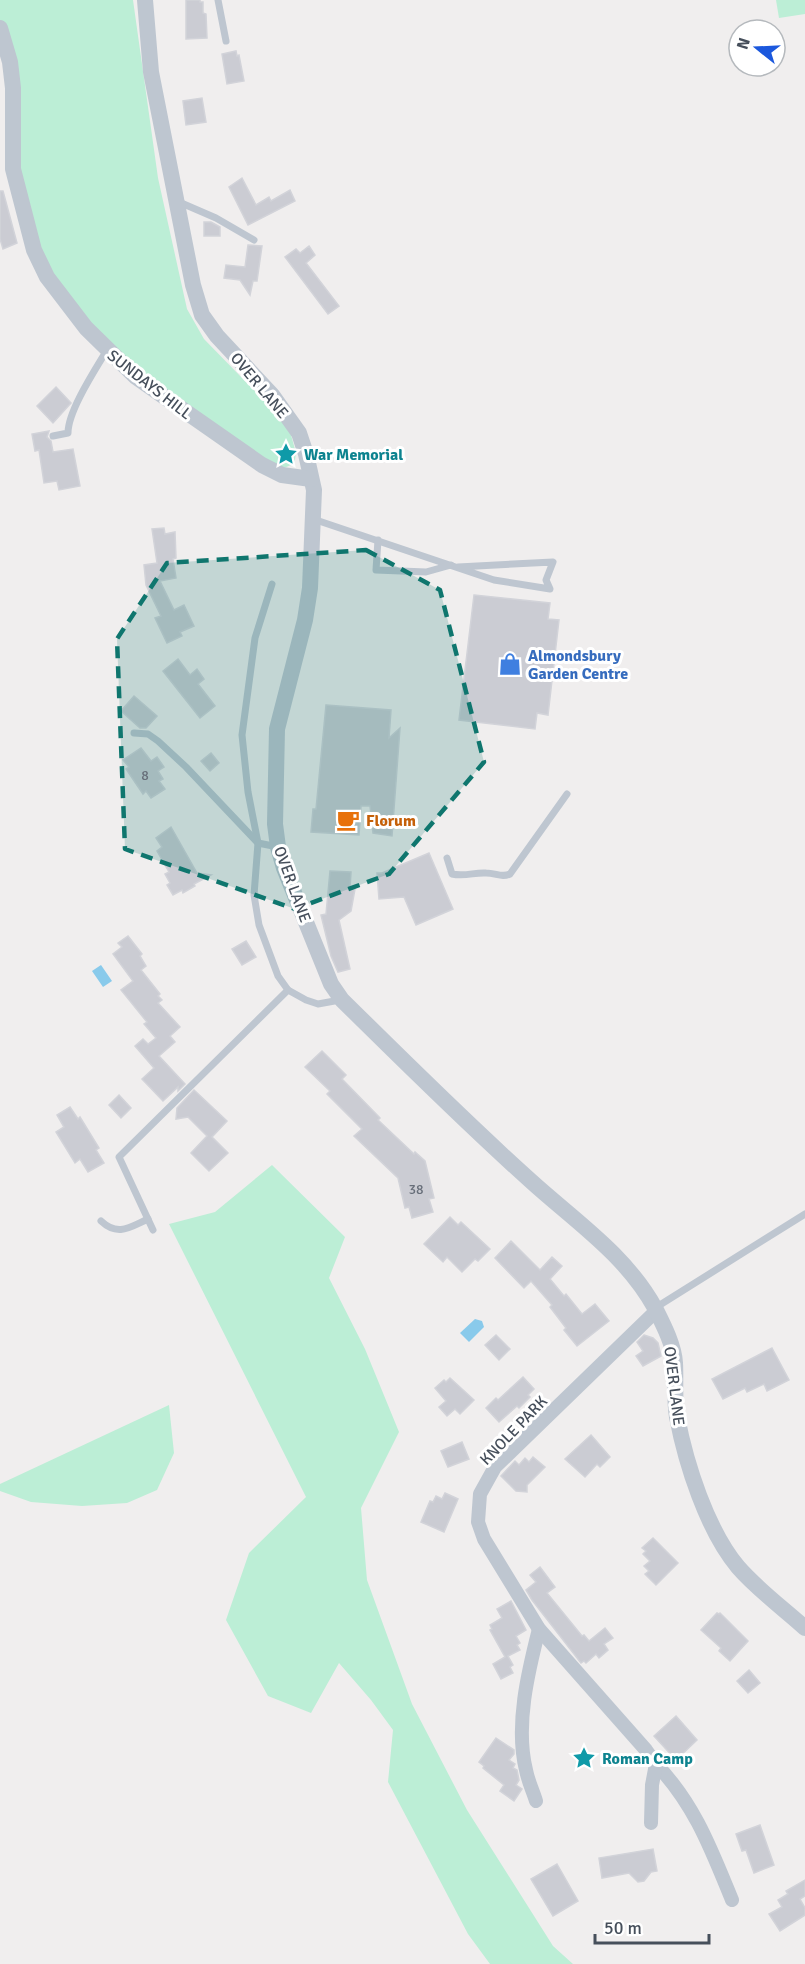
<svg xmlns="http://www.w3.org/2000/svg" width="805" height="1964" font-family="Signika,sans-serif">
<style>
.green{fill:#bceed6}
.water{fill:#89caeb}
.building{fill:#cbccd3;stroke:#d2d3d9;stroke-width:1.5}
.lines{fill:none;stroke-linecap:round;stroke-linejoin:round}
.service{stroke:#bec6d0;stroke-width:7}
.minor{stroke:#bec6d0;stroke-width:14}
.tertiary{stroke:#bec6d0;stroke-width:16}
.marked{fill:#0f766e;fill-opacity:0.2;stroke:#0f766e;stroke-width:4.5;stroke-dasharray:12 8;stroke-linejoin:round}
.labels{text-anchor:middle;stroke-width:6;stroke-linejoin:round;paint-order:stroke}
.number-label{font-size:14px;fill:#676e79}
.street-label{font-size:16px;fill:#464f5b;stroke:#fff}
.culture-label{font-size:16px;font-weight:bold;fill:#0d838f;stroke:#fff;text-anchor:start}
.shop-label{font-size:16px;font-weight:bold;fill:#366cbe;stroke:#fff;text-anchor:start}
.food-label{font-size:16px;font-weight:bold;fill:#c56008;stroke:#fff;text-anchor:start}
</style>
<rect width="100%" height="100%" fill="#f0eeee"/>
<g class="green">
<polygon points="0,0 133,0 158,178 187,309 204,339 281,418 291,435 296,453 295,460 291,465 284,468 272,464 137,375 49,277 16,169 0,23"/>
<polygon points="776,0 805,0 805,14 779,18"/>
<polygon points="272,1165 345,1237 329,1278 365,1349 399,1432 361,1508 367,1580 412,1704 467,1810 553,1946 573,1964 490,1964 468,1934 388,1782 393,1730 371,1700 339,1663 311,1713 268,1696 226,1620 249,1553 306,1497 169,1224 215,1212"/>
<polygon points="169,1405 174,1453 157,1490 127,1503 82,1506 31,1502 0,1491 0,1484"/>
</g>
<g class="water">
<polygon points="101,965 112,981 103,987 92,971"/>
<polygon points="475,1319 482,1321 484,1327 469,1342 460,1333"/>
</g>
<g class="building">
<polygon points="186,0 200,0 200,2 203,2 203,13 206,14 207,38 186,39"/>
<polygon points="236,51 237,56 239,55 244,81 227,84 222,54"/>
<polygon points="202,98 206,122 186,125 183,101"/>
<polygon points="242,178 256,205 269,197 271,201 290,190 295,201 248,225 229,187"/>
<polygon points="0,191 3,191 17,243 3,249 0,239"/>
<polygon points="204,222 211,222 220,227 220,236 204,236"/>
<polygon points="248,245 262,246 257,281 253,281 250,295 240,280 224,278 226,265 245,267"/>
<polygon points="309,246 315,255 306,263 339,306 328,314 285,257 296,249 300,253"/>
<polygon points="56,387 71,403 53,423 37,406"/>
<polygon points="49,431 47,437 51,441 53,452 73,449 80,486 59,490 57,481 44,483 39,450 35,451 32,434"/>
<polygon points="164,528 165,534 175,532 176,558 173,559 176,578 160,581 174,610 184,605 194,626 180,632 182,636 167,643 155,618 161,616 146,585 144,565 157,563 152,529"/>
<polygon points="474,595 550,603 548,619 559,620 548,715 537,713 535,729 459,720"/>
<polygon points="178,659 190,675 197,669 204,679 198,684 215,706 200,718 163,671"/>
<polygon points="134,696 157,716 146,728 140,728 121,711"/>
<polygon points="326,705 391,710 389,738 400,728 392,836 373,833 370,806 361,806 359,835 311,832 313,809 316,809"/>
<polygon points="141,748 151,761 157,757 164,767 158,771 163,779 159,781 165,789 151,798 146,791 143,794 126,769 129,767 123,760"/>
<polygon points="211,753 219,763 210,771 201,761"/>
<polygon points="171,827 197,873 211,875 194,884 195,886 183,893 182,890 173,895 167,885 170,883 165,874 169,872 157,851 162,847 156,838"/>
<polygon points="429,853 453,909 416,925 404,897 379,899 377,873 382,873"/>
<polygon points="330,871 351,872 350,888 355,889 351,911 339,920 350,969 338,972 331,956 321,915 326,914"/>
<polygon points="128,936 142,954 140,956 146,966 141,970 160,994 158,996 162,1000 158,1003 180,1027 170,1036 175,1042 159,1056 185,1084 178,1091 178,1087 163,1101 142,1079 154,1068 135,1046 143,1039 148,1044 156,1038 144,1024 147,1022 121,990 133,981 113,954 122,947 118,943"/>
<polygon points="246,941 256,957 242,965 232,949"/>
<polygon points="322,1051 346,1075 342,1079 380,1118 378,1120 414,1154 415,1152 425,1161 434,1198 429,1199 433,1212 412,1218 409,1207 405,1208 398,1178 354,1136 362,1129 327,1094 330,1091 305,1067"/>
<polygon points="194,1090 227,1121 212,1137 228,1153 209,1171 191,1153 207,1136 188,1117 176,1119 177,1108"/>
<polygon points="119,1095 131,1108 121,1118 109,1105"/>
<polygon points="70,1107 78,1119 80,1117 99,1148 96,1150 104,1163 88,1172 80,1159 75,1163 56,1132 64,1127 57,1115"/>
<polygon points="450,1217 458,1225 461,1222 490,1249 478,1261 475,1259 462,1272 447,1257 443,1262 424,1244"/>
<polygon points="511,1241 540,1270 552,1257 562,1266 550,1279 564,1296 566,1294 582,1314 595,1304 609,1321 577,1346 564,1330 566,1328 550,1307 552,1305 531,1281 524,1288 495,1258"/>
<polygon points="496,1335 510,1349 499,1360 485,1345"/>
<polygon points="644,1335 653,1338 658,1343 661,1356 643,1366 636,1356 643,1351 637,1342"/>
<polygon points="772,1348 789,1380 767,1391 764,1384 747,1392 745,1388 723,1399 712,1379"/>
<polygon points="523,1377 534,1389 528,1395 530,1397 519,1408 517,1406 499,1422 486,1408 496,1398 498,1400"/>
<polygon points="450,1378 474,1400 460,1414 455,1409 447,1416 439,1407 446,1401 435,1388 444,1380 446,1382"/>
<polygon points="591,1435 610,1457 600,1467 597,1464 585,1477 565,1459"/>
<polygon points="462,1442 469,1459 448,1467 441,1451"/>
<polygon points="533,1457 545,1467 527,1485 527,1492 516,1491 501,1476 515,1461 519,1465 525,1458 529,1462"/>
<polygon points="445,1493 458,1499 444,1532 421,1522 430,1501 433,1502 436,1496 442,1499"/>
<polygon points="653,1538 678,1563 656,1585 645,1574 649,1571 644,1566 650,1561 643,1554 646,1551 642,1548"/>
<polygon points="540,1567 555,1587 547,1593 582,1636 584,1635 589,1641 605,1628 613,1638 604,1644 608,1650 599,1658 596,1654 586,1663 584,1661 581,1663 532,1600 526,1590 536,1582 530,1575"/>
<polygon points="511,1601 526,1630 516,1636 520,1643 517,1645 520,1650 508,1656 513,1665 510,1667 513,1673 501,1679 493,1664 505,1657 490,1630 492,1629 490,1625 502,1618 497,1609"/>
<polygon points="717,1613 719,1614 720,1613 748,1641 730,1661 719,1651 721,1648 701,1630"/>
<polygon points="749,1670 760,1683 748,1693 737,1681"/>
<polygon points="676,1716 697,1740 676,1760 654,1736"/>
<polygon points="496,1738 514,1750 514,1754 509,1760 515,1764 513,1768 517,1770 519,1780 516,1785 522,1789 514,1801 500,1791 504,1785 483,1768 484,1766 479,1762"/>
<polygon points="760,1825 774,1865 754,1873 746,1850 742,1851 736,1834"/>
<polygon points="653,1849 657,1871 651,1872 644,1881 638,1882 629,1873 602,1878 599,1858"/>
<polygon points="557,1864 578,1901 553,1916 531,1879"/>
<polygon points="805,1880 805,1896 800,1899 805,1908 805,1915 780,1931 769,1914 782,1907 778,1900 788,1894 786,1891"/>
</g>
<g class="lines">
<g class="service">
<polyline points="218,0 226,41"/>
<polyline points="179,202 216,218 254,240"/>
<path d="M53,436L68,433C68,411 95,370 107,350"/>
<polyline points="313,519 494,580 550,589 546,580 553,562 458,567"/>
<polyline points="378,540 376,570 426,572 451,565"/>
<polyline points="272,584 255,638 242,735 248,792 258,843 254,895 259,925 278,976 288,990 306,1000 318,1004 340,1000"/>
<polyline points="134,733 148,734 158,741 186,767 258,843 278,847"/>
<path d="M447,858L452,874C465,877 475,872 486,873C496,873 502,878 510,874L567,794"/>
<path d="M101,1221C118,1237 130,1227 148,1219"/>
<polyline points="153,1230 119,1157 288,990"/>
<polyline points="655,1308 805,1214"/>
</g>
<g class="minor">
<path d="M656,1764C695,1805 711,1849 732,1900"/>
<path d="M536,1801C533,1791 528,1781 526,1770C515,1726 528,1672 539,1629"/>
<polyline points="651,1823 652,1785 656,1764 646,1750 539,1629 484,1539 478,1522 480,1494 495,1467 656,1311"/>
</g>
<g class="tertiary">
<path d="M145,0L151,72L193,285L202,315L217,336L272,395L299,433L306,454L314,490L310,588L305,620L277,729L275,824L278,847L284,868L331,984L342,1000C404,1061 467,1124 532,1182C575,1221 626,1255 655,1308C663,1324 674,1345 675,1363C676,1381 674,1399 677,1417C686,1464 707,1530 738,1567C757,1589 784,1609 805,1628"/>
<polyline points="0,28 10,62 13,88 13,169 34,250 47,277 86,328 136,377 262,465 282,475 311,479"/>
</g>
</g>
<path class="marked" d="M366,550L440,590L484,762L389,874L295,909L125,849L117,639L167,563Z"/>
<defs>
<g id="sight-bare" transform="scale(1.8)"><path d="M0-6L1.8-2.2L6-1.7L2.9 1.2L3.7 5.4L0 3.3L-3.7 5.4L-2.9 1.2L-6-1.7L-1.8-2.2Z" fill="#0f9aa8" stroke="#fff" stroke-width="2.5" paint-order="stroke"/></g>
<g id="shop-bare" transform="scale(1.8)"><path d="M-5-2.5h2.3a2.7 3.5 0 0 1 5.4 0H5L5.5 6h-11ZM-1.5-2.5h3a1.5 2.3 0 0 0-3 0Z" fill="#3f7fe0" stroke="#fff" stroke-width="2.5" paint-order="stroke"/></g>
<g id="cafe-bare" transform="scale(1.8)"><path d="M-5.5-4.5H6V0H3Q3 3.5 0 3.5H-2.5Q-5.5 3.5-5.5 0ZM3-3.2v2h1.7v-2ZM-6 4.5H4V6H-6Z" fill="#e8710a" stroke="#fff" stroke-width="2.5" paint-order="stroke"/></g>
</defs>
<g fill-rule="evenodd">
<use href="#sight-bare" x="286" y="454"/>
<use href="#shop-bare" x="510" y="664"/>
<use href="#cafe-bare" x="348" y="820"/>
<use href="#sight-bare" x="584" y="1758"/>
</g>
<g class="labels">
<g class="number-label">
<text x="145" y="780">8</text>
<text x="416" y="1194">38</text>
</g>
<g class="street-label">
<text transform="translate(150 384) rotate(38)" y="6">SUNDAYS HILL</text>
<text transform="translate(260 385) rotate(50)" y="6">OVER LANE</text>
<text transform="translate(293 884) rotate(70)" y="6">OVER LANE</text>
<text transform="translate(675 1386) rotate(83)" y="6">OVER LANE</text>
<text transform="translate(513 1430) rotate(-46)" y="6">KNOLE PARK</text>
</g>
<g class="culture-label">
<text x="304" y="460">War Memorial</text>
<text x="602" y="1764">Roman Camp</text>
</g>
<g class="shop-label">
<text x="528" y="661">Almondsbury<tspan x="528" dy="18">Garden Centre</tspan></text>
</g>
<g class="food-label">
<text x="366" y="826">Florum</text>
</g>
</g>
<g transform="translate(757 48) rotate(288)"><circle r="28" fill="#ffffff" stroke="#b5b9bd" stroke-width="1.5"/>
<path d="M0-4.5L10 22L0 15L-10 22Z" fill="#1b58dd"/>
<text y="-9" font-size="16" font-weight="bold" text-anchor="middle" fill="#464f5b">N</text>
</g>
<path d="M595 1934v9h114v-9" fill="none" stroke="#464f5b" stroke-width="3"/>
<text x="604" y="1934" font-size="18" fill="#464f5b" stroke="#ffffff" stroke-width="4.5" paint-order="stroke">50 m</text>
</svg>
